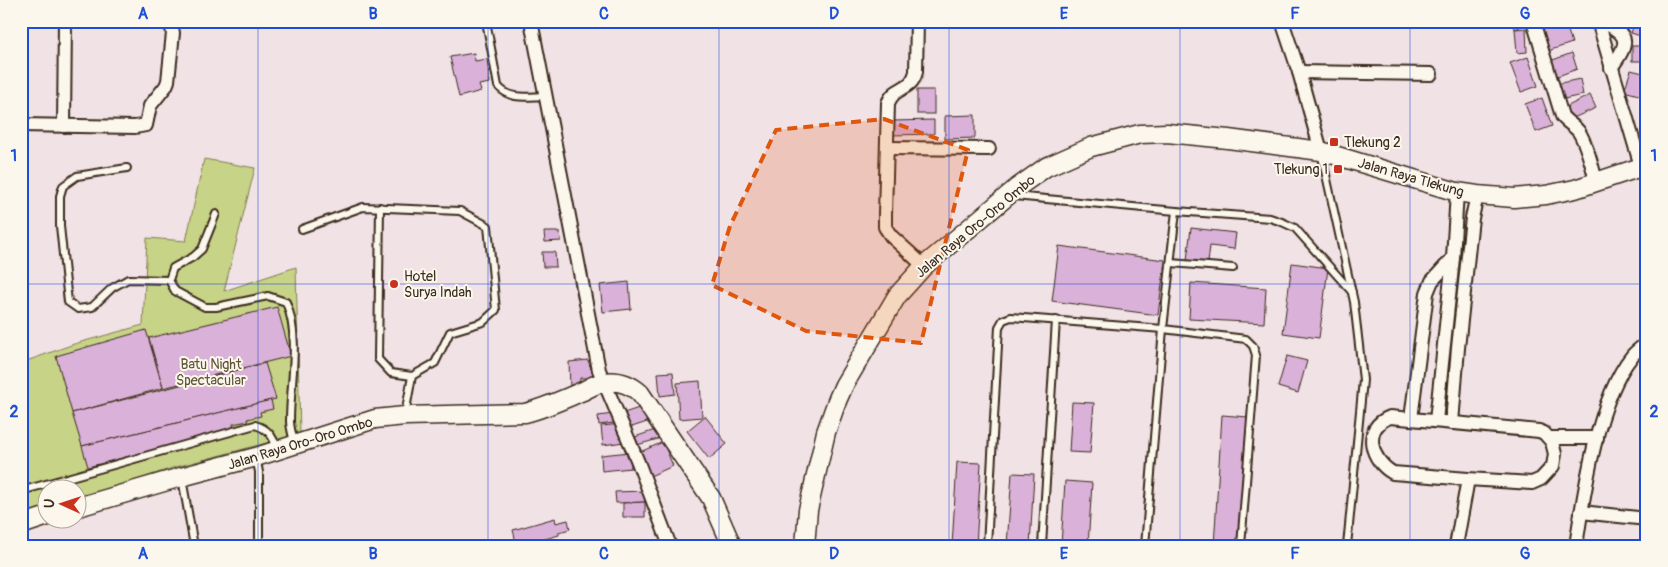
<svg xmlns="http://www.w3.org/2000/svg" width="1668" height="567" font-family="Pangolin,sans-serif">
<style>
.green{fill:#c7d386;stroke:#817e52}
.building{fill:#dab1d8;stroke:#3b2a1e}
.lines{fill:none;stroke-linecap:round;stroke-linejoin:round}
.lane-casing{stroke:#3b2a1e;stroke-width:10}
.street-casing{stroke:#3b2a1e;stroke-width:16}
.secondary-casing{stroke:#3b2a1e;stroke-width:21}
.lane{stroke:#fbf7ec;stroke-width:6}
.street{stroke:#fbf7ec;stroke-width:12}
.secondary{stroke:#fbf7ec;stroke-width:18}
.marked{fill:#df570d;fill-opacity:0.2;stroke:#df570d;stroke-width:4;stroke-dasharray:10 6;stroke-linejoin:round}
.grid{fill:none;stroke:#1d4ed8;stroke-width:1;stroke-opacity:0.55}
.poi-dot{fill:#c8321e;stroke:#fbf7ec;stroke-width:2}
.labels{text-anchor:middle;stroke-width:4;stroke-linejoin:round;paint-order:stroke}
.poi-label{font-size:14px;fill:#3b2a1e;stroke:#fbf7ec;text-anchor:start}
.street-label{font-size:14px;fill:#3b2a1e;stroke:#fbf7ec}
.park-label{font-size:14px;fill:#5e5438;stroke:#fbf7ec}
.neatline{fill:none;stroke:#1d4ed8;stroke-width:2}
.grid-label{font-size:16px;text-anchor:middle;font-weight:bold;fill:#1d4ed8}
</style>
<rect width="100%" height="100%" fill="#f1e2e6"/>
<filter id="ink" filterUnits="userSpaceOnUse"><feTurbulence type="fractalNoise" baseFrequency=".02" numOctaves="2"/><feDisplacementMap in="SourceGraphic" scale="10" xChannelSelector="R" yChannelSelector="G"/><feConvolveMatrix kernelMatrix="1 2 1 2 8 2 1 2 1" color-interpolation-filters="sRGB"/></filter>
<g filter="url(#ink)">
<polygon class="green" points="204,159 255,168 224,291 296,267 300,434 172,468 78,500 78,490 48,490 47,510 21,519 21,363 74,344 143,325 147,238 186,241"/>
<g class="building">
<polygon points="1512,21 1528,21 1528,23 1515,29"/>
<polygon points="1635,21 1647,21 1647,38 1631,33"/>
<polygon points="1565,22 1572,43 1548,51 1541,29"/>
<polygon points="1526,28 1527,52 1517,53 1515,29"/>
<rect x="1632" y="46" width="15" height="15"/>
<polygon points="474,53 475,61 487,59 490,83 479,85 481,91 459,97 450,57"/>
<polygon points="1572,53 1577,69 1555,77 1550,61"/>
<polygon points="1528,57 1538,86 1521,92 1510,63"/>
<polygon points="1631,70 1647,74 1646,97 1624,91"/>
<polygon points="1580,79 1583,95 1559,100 1556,84"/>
<rect x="917" y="90" width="17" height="24"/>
<polygon points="1590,95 1596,108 1571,119 1566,107"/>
<polygon points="1542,98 1552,126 1536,132 1525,104"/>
<polygon points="975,115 975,138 945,139 945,116"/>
<polygon points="934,120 934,134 892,135 892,121"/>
<polygon points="1191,228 1236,233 1234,249 1210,246 1208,263 1187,260"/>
<polygon points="544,232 560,232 561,241 545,242"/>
<polygon points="1059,246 1165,260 1158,315 1052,301"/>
<polygon points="542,252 555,252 556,267 543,267"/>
<polygon points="1292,263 1328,268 1319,338 1283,333"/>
<polygon points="629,282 631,309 603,312 600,285"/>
<polygon points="1191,283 1266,288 1264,323 1189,319"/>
<polygon points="277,307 291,356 163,388 149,338"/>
<polygon points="146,330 163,388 72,413 56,356"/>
<polygon points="1287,356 1307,361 1298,393 1278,387"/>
<polygon points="588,360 594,378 580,378 580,388 570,388 569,362"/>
<polygon points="265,363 276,399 82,446 72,413"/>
<polygon points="673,372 675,394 660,396 658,373"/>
<polygon points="700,381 702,417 679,419 677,383"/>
<polygon points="271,400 273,409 260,412 261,416 247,419 248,421 233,424 234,429 88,467 82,446"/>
<polygon points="1072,402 1094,403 1090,453 1069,452"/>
<polygon points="642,407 647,422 629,428 624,413"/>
<polygon points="613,414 614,423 599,425 598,416"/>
<polygon points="1222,415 1248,417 1240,546 1214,546"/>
<polygon points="705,416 727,444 709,459 687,431"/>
<polygon points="622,424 624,442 603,445 601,426"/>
<polygon points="655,430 658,439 637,445 635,437"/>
<polygon points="663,442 673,466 650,476 640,452"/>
<polygon points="630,452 631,468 602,471 601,455"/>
<polygon points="957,462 981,463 976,546 952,546"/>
<polygon points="1012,473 1034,474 1030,546 1007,546"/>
<polygon points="1065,481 1092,483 1088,546 1061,546"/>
<polygon points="644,491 645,502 616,503 615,492"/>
<polygon points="645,502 645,517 623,517 623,503"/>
<polygon points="555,518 556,523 568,520 570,529 559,532 559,535 531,543 532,546 517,546 513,530"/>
</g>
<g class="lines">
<g class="lane-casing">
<g id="lane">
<path d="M486,21L498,86C510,101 529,96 546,96"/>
<polyline points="1321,152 1354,302 1363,380 1347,546"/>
<polyline points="127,168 77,176 63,186 60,196 60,226 68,302 78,309 92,307 112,288 128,279 169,280"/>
<polyline points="1014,196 1176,211"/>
<polyline points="380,207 378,359 391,373 412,376"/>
<path d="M216,214L202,249L193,257L173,268L169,280L175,291L205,307H216L268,296L286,302C301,339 290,382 290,421C290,428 293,436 294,444"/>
<polyline points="302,229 363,207 460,211 488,226 496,310 483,322 450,332 435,363 412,376 405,415"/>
<polyline points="1171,263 1233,268"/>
<polyline points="256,457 259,472 259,546"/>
<polyline points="182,478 194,546"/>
<path d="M21,491L255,425C269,429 273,437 278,450"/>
<polyline points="987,546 999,327 1003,320 1011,317 1163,329 1246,339 1253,346 1256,355 1241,546"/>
<polyline points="1042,546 1056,320"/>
<polyline points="1145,546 1163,329 1176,211 1270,218 1282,222 1295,228 1352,292"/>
</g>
</g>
<g class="street-casing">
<g id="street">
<polyline points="531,21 599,370 638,462 670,546"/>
<path d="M917,21L916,72C911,92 895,85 888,103L885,214V227L891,236L924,266"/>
<polyline points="1282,21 1299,72 1321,151"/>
<path d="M1533,21L1562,116C1567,123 1574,125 1579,132C1586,143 1593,169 1596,181"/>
<polyline points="1598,21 1638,156 1647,181"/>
<path d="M1601,21C1630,35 1630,42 1611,68"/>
<polyline points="1299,72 1431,74"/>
<polyline points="21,125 135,127 146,125 150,106 166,86 168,81 173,33 172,28 166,21"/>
<polyline points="64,126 65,21"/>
<polyline points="887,148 989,149"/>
<polyline points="1411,419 1427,293 1432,281 1453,258"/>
<polyline points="1436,421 1453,258 1457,192"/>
<polyline points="1452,423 1458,348 1472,218 1477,195"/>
<polyline points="1549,438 1597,438"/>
<polyline points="1581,512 1647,519"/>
<path d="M1456,546L1468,479L1532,483L1541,479L1553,466L1555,454L1552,442L1544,433L1539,431L1390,417C1361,428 1371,461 1393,473L1468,479"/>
<path d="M1576,546C1584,491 1598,398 1632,356C1636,351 1642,347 1647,343"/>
</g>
</g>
<g class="secondary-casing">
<g id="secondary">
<path d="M78,507L181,477L256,457L375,419L405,416L525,413C545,408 564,399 583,391C589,388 597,383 604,382C618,380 630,384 640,393L711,498L732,546"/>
<polyline points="21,525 48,516"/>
<polyline points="805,546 808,510 826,432 837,401 844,385 897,296 924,266 1018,187 1046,167 1091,147 1140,134 1167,133 1228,139 1321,151 1457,192 1477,195 1514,198 1546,195 1575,189 1647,165"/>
</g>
</g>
<use href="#lane" class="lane"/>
<use href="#street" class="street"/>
<use href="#secondary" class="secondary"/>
</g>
</g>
<path class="marked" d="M884,119L968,150L921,343L806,331L712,285L730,226L776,130Z"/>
<path class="grid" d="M258,21V546M488,21V546M719,21V546M949,21V546M1180,21V546M1410,21V546M21,284H1647"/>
<g class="poi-dot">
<rect x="1329" y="137" width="10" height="10" rx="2.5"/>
<rect x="1333" y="164" width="10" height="10" rx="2.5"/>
<circle cx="394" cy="284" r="5"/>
</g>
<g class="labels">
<g class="poi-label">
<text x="1344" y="147">Tlekung 2</text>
<text x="1328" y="174" text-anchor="end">Tlekung 1</text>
<text x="404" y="281">Hotel<tspan x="404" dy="16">Surya Indah</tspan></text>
</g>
<g class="street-label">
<text transform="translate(1411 177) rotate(16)" y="5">Jalan Raya Tlekung</text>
<text transform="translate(975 226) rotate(-40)" y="5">Jalan Raya Oro-Oro Ombo</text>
<text transform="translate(300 443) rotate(-17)" y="5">Jalan Raya Oro-Oro Ombo</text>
</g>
<g class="park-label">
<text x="211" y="369">Batu Night<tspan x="211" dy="16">Spectacular</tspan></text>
</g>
</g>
<rect width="1668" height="567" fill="none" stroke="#fbf7ec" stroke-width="55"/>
<g transform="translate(62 504) rotate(273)"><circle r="24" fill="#fbf7ec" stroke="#aea59a"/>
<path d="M0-4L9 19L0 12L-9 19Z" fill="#c8321e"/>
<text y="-8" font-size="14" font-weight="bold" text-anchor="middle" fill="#3b2a1e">U</text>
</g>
<rect x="28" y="28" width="1612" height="512" class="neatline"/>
<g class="grid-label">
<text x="143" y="19">A</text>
<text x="373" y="19">B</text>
<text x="604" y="19">C</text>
<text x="834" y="19">D</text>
<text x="1064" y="19">E</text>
<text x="1295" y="19">F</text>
<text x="1525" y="19">G</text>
<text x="14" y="161">1</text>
<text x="1654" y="161">1</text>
<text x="14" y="417">2</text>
<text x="1654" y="417">2</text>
<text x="143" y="559">A</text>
<text x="373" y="559">B</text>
<text x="604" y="559">C</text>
<text x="834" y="559">D</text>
<text x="1064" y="559">E</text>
<text x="1295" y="559">F</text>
<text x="1525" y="559">G</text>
</g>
</svg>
